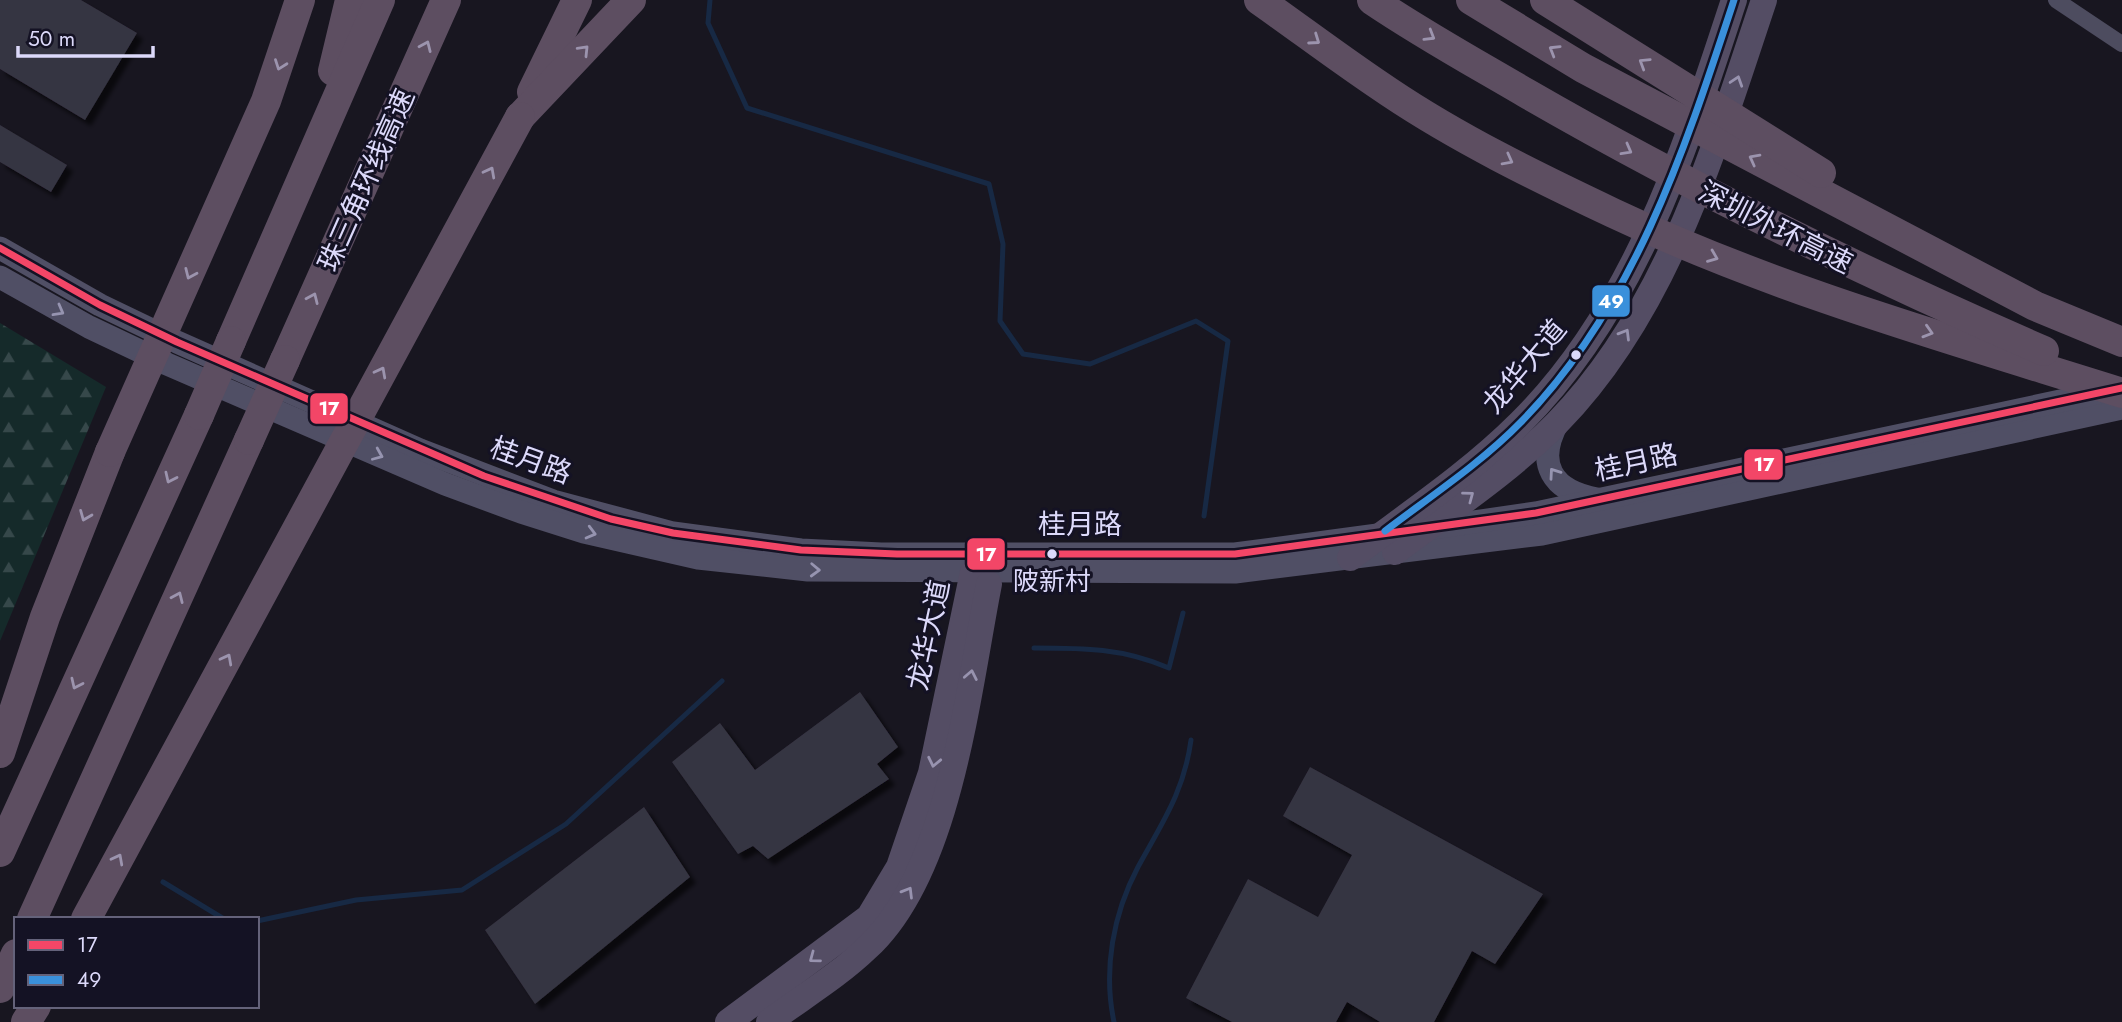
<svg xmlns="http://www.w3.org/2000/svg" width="2122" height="1022" font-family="Jost,'Noto Sans SC',sans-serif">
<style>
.forest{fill:url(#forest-firs)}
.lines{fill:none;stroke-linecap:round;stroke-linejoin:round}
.stream{stroke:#172944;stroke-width:5}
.building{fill:#363442;filter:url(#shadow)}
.street{stroke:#4d4c5f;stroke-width:16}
.secondary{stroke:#504f65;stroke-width:23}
.primary{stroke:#544d64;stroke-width:26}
.highway{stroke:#5d4e61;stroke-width:30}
.highway-bridge{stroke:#5d4e61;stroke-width:30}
.bus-1-casing{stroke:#141224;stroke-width:12}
.bus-2-casing{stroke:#141224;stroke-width:12}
.bus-1{stroke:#f34667;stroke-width:7}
.bus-2{stroke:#3a90db;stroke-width:7}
.oneway{stroke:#9c94ae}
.oneway2{stroke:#9893af}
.oneway3{stroke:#9694b0}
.bus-dot{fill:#dcd9fa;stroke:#141224;stroke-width:2.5}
.labels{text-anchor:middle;stroke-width:6;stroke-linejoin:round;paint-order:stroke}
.bus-label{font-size:26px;fill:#dcd9fa;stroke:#141224}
.street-label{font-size:28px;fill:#dcd9fa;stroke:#141224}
.line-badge{stroke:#141224;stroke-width:2.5}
.badge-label{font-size:19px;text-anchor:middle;font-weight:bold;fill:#fff}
</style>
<defs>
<pattern id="forest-firs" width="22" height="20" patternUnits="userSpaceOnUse" patternTransform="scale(1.75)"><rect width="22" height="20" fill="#152a2a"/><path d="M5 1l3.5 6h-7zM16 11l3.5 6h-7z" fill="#36484a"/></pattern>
<filter id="shadow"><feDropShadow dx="6" dy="6" stdDeviation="2" flood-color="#0009"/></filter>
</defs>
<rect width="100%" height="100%" fill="#181620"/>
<polygon class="forest" points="0,323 106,387 0,641"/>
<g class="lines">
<g class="stream">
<polyline points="710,0 708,23 747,108 989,184 1003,244 1000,321 1023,354 1090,364 1196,321 1228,341 1204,516"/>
<path d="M1034,648C1084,648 1123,648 1169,668L1183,613"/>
<polyline points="163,882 224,919"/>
<polyline points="257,921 356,900 462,890 566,824 722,681"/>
<path d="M1114,1022C1103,970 1113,914 1138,867C1162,823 1184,792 1191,740"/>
</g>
</g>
<g class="building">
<polygon points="0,0 81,0 137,33 85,120 0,69"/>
<polygon points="0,125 67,165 51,192 0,162"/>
<polygon points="860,692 898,747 877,764 889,779 768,859 753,846 738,854 672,762 720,723 755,770"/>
<polygon points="1310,767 1543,894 1495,964 1472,951 1434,1022 1380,1022 1347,1002 1336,1022 1232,1022 1186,998 1248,879 1318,917 1352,855 1283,816"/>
<polygon points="644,807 690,877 535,1004 485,930"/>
</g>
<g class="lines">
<polyline class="street" points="2056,0 2122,44"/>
<g class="secondary">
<polyline points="0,248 100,305 177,342 420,450 553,501 673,533 801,550 881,554 1235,554 1385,534"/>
<polyline points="0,277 89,327 167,364 445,484 521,512 584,532 698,558 808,570 1235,572 1542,534 2122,408"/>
<path d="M1558,422C1535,464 1552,491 1597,499"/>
<polyline points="1425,529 1536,513 2112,390"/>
</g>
<g class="primary">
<path d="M1395,552C1449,511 1509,472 1557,423C1668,310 1715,146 1764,0"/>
<path d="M1350,558C1407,515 1469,474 1520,423C1635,309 1685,149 1734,0"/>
<polyline points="728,1022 869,917 899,867 931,773 973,572 985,554"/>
<path d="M769,1022C801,998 838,976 867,948C950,872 968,690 989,584"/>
</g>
<g class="highway">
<polyline points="333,71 350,0"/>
<polyline points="532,92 577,0"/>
<polyline points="520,117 631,0"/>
<polyline points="231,341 380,0"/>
<polyline points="285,360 446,0"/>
<polyline points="0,753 45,617 110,452"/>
<polyline points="0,852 199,415"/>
<polyline points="32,919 249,440"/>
<polyline points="0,988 16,954"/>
<polyline points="26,1022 36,1006"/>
</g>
<g class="highway-bridge">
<path d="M1259,0C1303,31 1345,63 1389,92C1459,139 1537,177 1613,213C1776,290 1950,339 2122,393"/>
<path d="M1372,0C1422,34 1475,63 1526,93C1694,190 1867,274 2044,351"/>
<polyline points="1471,0 1583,68 2035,306 2122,342"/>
<polyline points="1545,0 1821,173"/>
<polyline points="199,415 231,341"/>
<polyline points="249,440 285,360"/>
<polyline points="110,452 266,101 300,0"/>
<polyline points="86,919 520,117"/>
</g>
<g class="bus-1-casing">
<polyline id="bus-1" points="0,248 100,305 177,342 484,476 611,519 673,533 801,550 897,554 1235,554 1536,513 2122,388"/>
</g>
<g class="bus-2-casing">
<path id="bus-2" d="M1385,531C1431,496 1481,463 1521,422C1634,307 1685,149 1734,0"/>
</g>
<use href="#bus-1" class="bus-1"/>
<use href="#bus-2" class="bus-2"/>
</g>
<defs><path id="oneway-chevron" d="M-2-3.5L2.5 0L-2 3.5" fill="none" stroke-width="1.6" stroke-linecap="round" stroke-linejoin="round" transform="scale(1.75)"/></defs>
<g class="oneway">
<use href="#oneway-chevron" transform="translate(1430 36) rotate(31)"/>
<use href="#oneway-chevron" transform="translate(1315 40) rotate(35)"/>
<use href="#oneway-chevron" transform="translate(426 46) rotate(-66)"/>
<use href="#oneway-chevron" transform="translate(584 50) rotate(-46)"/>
<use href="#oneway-chevron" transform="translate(1554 50) rotate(-149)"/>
<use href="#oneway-chevron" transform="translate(1644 63) rotate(-148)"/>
<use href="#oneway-chevron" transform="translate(280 65) rotate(110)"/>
<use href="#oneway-chevron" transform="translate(1627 150) rotate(29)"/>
<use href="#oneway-chevron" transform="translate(1754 159) rotate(-152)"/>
<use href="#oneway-chevron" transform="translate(1508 160) rotate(28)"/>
<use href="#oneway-chevron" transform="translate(490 172) rotate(-62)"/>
<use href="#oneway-chevron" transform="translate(1713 257) rotate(22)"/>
<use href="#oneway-chevron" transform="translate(190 274) rotate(114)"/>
<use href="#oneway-chevron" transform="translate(313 298) rotate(-66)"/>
<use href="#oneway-chevron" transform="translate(1928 332) rotate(17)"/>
<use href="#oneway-chevron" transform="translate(381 372) rotate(-62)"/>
<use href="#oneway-chevron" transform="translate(170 478) rotate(115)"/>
<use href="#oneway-chevron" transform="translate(85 516) rotate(112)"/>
<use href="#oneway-chevron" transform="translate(178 597) rotate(-66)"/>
<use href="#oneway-chevron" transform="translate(227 659) rotate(-62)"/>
<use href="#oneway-chevron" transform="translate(76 684) rotate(115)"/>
<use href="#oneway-chevron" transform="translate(118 859) rotate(-62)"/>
</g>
<g class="oneway2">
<use href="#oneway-chevron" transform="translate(1737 81) rotate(-72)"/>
<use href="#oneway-chevron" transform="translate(1625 334) rotate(-59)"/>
<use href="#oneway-chevron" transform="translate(1469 496) rotate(-37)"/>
<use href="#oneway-chevron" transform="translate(971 675) rotate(-79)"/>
<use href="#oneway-chevron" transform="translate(934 762) rotate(102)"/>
<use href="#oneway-chevron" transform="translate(908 892) rotate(-59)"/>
<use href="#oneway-chevron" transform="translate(814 958) rotate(143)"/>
</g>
<g class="oneway3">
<use href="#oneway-chevron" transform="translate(59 311) rotate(29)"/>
<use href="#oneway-chevron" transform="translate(378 455) rotate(23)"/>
<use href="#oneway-chevron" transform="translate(1554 473) rotate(-125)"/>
<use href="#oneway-chevron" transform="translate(591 533) rotate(15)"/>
<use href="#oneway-chevron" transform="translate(815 570) rotate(2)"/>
</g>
<g class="bus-dot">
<circle cx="1576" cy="355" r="6"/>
<circle cx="1052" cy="554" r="6"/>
</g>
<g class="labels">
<g class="bus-label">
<text x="1052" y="590">陂新村</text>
</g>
<g class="street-label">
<text transform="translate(366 180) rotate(-66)" y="10">珠三角环线高速</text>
<text transform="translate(1776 227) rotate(27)" y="10">深圳外环高速</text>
<text transform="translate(1524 366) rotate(-50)" y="10">龙华大道</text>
<text transform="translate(531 460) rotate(20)" y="10">桂月路</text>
<text transform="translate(1636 462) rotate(-12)" y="10">桂月路</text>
<text x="1080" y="534">桂月路</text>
<text transform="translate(928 635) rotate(-78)" y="10">龙华大道</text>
</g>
</g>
<g class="line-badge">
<rect x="1591" y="284" width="40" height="34" rx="7" fill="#3a90db"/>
<rect x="309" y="392" width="40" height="33" rx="7" fill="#f34667"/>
<rect x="1743" y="448" width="41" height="33" rx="7" fill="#f34667"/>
<rect x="966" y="537" width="40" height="34" rx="7" fill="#f34667"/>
</g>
<g class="badge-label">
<text x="1611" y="308">49</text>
<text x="329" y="415">17</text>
<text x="1764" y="471">17</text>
<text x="986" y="561">17</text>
</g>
<rect x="14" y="917" width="245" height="91" fill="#141224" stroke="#64627a" stroke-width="2"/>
<rect x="28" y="940" width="35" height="10" fill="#f34667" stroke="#64627a" stroke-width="2"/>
<text x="77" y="952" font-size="21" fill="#dcd9fa">17</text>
<rect x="28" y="975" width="35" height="10" fill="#3a90db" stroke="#64627a" stroke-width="2"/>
<text x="77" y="987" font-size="21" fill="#dcd9fa">49</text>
<path d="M18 46v10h135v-10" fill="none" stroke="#dcd9fa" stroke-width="3.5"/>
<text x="28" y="46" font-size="21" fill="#dcd9fa" stroke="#141224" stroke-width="5" paint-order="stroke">50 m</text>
</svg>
